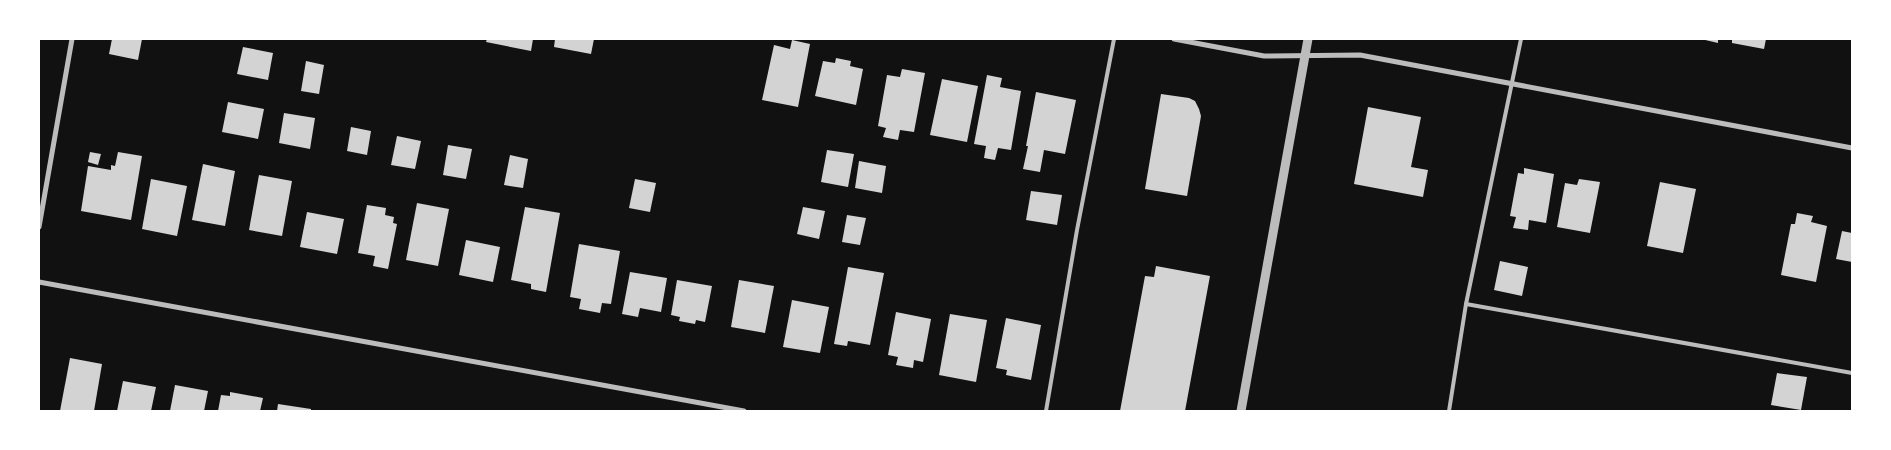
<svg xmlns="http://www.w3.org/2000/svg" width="1891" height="450" font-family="Quicksand,sans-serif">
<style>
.building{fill:#d3d3d3}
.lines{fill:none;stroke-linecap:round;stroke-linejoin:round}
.service{stroke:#bcbcbc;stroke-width:4}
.minor{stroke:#bcbcbc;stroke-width:5}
.tertiary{stroke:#bcbcbc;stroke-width:9}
</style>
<rect width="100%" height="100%" fill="#111"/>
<g class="building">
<polygon points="112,39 142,39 138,60 109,54"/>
<polygon points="487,39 533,39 531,51 486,42"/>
<polygon points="555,39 594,39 591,54 554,47"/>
<polygon points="1701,39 1718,39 1718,43"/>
<polygon points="1732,39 1766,39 1764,49 1732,43"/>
<polygon points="792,40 810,44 798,107 762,100 774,45 790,49"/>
<polygon points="243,47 273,53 268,80 237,74"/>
<polygon points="836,58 851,61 850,66 863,69 856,105 815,96 823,61 835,63"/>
<polygon points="306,61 324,65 319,94 301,91"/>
<polygon points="902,69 925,73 914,132 900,130 898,140 883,137 886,128 878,126 887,75 900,77"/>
<polygon points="987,75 1002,78 1000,87 1021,91 1011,150 998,148 995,160 984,158 986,146 974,144"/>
<polygon points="942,79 978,86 967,142 930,135"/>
<polygon points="1036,92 1076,100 1065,154 1044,150 1040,172 1023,169 1028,146 1026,146"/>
<polygon points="1161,94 1189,98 1195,101 1199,109 1201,116 1187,196 1145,189"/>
<polygon points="228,102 264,109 258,139 222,132"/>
<polygon points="1368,107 1421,117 1411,167 1428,170 1423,197 1354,184"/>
<polygon points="284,113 315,118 310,149 279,143"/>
<polygon points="351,127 371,131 367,155 347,151"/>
<polygon points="397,136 421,141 415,169 391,165"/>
<polygon points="448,145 472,149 466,179 443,175"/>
<polygon points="827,150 854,154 848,187 821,182"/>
<polygon points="90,152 101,154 98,165 88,162"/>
<polygon points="118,152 142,156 131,220 81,211 88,166 111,170 111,165 115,166"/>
<polygon points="510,155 528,159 523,188 504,185"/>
<polygon points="859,161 886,166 882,193 855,188"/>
<polygon points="203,164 235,171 225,226 192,220"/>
<polygon points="1524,168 1554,174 1546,223 1529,220 1528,230 1513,228 1516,217 1510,216 1518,173 1524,174"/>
<polygon points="259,175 292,181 282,236 249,230"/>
<polygon points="151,179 187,186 177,236 142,229"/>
<polygon points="635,179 656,183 650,212 629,208"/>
<polygon points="1579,179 1600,182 1590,233 1557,227 1565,183 1577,185"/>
<polygon points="1660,182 1696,189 1683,253 1647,246"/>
<polygon points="1031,191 1062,195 1057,225 1026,220"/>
<polygon points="417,203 449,209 438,266 406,260"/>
<polygon points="367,205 386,208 385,215 394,217 393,223 397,224 388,269 373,266 375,256 358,253"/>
<polygon points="525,207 560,213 546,292 531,289 531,284 511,280"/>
<polygon points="803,207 825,211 819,239 797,234"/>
<polygon points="307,212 344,219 337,254 300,247"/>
<polygon points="1797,213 1813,216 1811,222 1827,226 1816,282 1781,275 1791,224 1795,224"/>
<polygon points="847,215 866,218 860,245 842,242"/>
<polygon points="1842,231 1852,233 1852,262 1836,259"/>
<polygon points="466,240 500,247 493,282 459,275"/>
<polygon points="579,244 620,251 611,304 602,303 600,313 579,309 581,299 570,297"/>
<polygon points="1500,261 1528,267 1522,296 1494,290"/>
<polygon points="1156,266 1210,276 1185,411 1120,411 1145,276 1154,277"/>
<polygon points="848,267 884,273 870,345 848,341 847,346 834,344"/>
<polygon points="630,272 667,278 661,312 640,308 638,317 622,314"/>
<polygon points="677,280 712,286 705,322 696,320 695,324 679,321 680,317 671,315"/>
<polygon points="739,280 774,286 765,333 731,327"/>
<polygon points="792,300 829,307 820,353 783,347"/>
<polygon points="896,312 931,319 923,362 914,360 913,368 896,365 898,357 888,355"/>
<polygon points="950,314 987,320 976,382 939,375"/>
<polygon points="1006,318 1041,325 1031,380 1006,375 1007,370 996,368"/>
<polygon points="70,358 102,364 94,411 60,411"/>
<polygon points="1777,373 1807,377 1801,410 1771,405"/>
<polygon points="123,381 156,387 151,411 117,411"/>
<polygon points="175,385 208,391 204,411 170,411"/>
<polygon points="230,392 263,398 260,411 218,411 221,395 230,396"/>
<polygon points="278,404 311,409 311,411 277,411"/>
</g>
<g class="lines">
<g class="service">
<polyline points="1466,304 1852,373"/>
<polyline points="1046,411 1077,230 1114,39"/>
<polyline points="1449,411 1466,304 1521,39"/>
</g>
<g class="minor">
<polyline points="1174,39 1264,56 1360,55 1852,148"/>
<polyline points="39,227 72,39"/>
<polyline points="39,282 744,411"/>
</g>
<polyline class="tertiary" points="1241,411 1308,39"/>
</g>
<rect width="1891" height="450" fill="none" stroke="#ffffff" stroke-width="80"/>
</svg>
